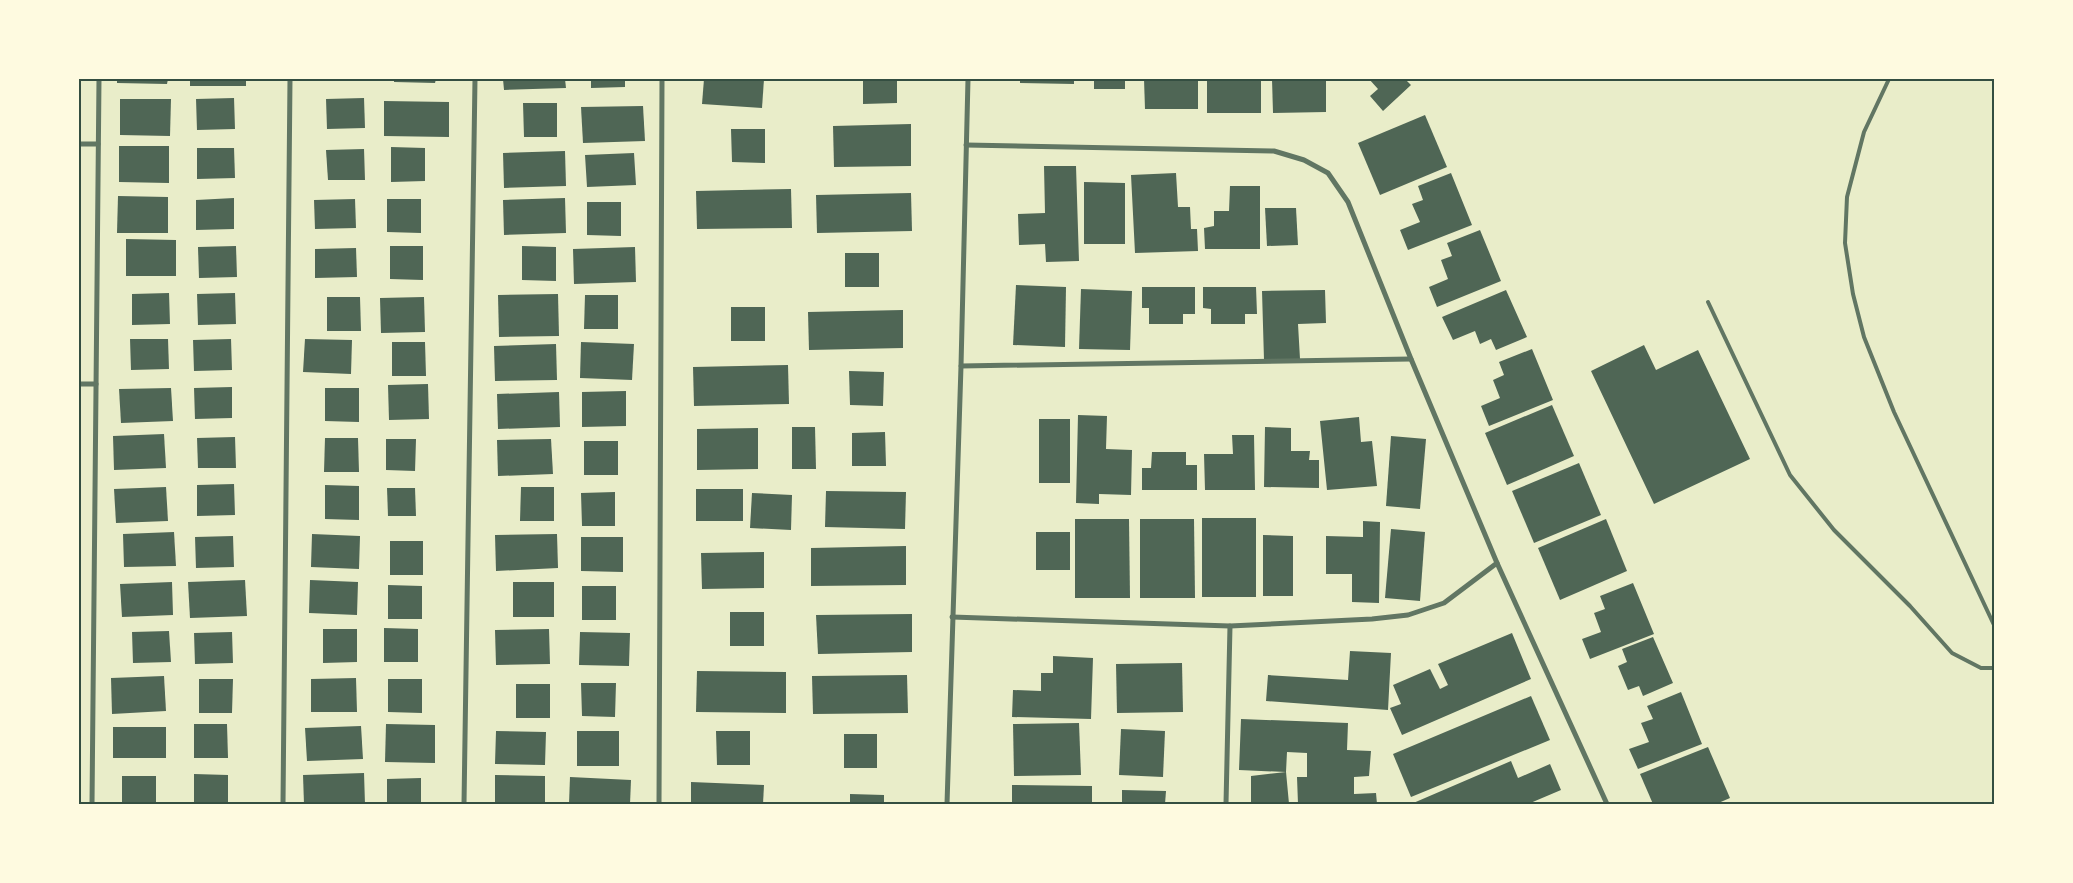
<svg xmlns="http://www.w3.org/2000/svg" width="2073" height="883" font-family="'Space Grotesk',sans-serif">
<style>
.building{fill:#4f6655}
.lines{fill:none;stroke-linecap:round;stroke-linejoin:round}
.service{stroke:#617663;stroke-width:4}
.minor{stroke:#617663;stroke-width:5}
.neatline{fill:none;stroke:#344e41;stroke-width:2}
</style>
<rect width="100%" height="100%" fill="#e9edc9"/>
<g class="building">
<polygon points="117,79 168,79 167,84 117,83"/>
<rect x="190" y="79" width="56" height="7"/>
<polygon points="329,79 343,79 343,80 329,81"/>
<polygon points="394,79 436,79 435,83 394,82"/>
<polygon points="503,79 565,79 566,88 504,90"/>
<polygon points="591,79 625,79 625,87 591,88"/>
<polygon points="704,79 764,79 762,108 702,104"/>
<polygon points="863,79 897,79 897,103 863,104"/>
<polygon points="1020,79 1074,79 1074,84 1020,83"/>
<rect x="1094" y="79" width="31" height="10"/>
<polygon points="1144,79 1198,79 1198,109 1145,109"/>
<rect x="1207" y="79" width="54" height="34"/>
<polygon points="1272,79 1326,79 1326,112 1273,113"/>
<polygon points="1369,79 1405,79 1411,85 1383,111 1370,96 1378,89"/>
<polygon points="234,98 235,129 197,130 196,99"/>
<polygon points="364,98 365,128 327,129 326,99"/>
<polygon points="120,99 171,99 170,136 120,135"/>
<polygon points="384,101 449,102 449,137 384,136"/>
<polygon points="523,103 557,103 557,137 524,137"/>
<polygon points="643,106 645,141 583,143 581,107"/>
<polygon points="1425,115 1447,167 1380,195 1358,143"/>
<polygon points="911,124 911,166 834,167 833,126"/>
<polygon points="731,129 765,129 765,163 732,162"/>
<polygon points="119,146 169,146 169,183 119,182"/>
<polygon points="391,147 425,148 425,181 391,182"/>
<polygon points="197,148 234,148 235,178 197,179"/>
<polygon points="364,149 365,180 328,180 326,150"/>
<polygon points="565,151 566,186 504,188 503,153"/>
<polygon points="634,153 636,185 587,187 585,155"/>
<polygon points="1044,166 1076,166 1079,261 1046,262 1045,244 1019,245 1018,214 1045,213"/>
<polygon points="1176,173 1178,207 1190,207 1191,229 1197,229 1198,251 1135,253 1131,175"/>
<polygon points="1451,173 1472,225 1408,250 1400,230 1420,222 1412,204 1423,200 1418,186"/>
<polygon points="1084,182 1125,183 1125,244 1084,244"/>
<polygon points="1230,186 1260,186 1260,249 1205,249 1204,228 1214,226 1214,211 1229,211"/>
<polygon points="791,189 792,228 697,229 696,191"/>
<polygon points="911,193 912,231 817,233 816,195"/>
<polygon points="118,196 168,197 168,233 117,233"/>
<polygon points="234,198 234,229 196,230 196,200"/>
<polygon points="565,198 566,233 504,235 503,200"/>
<polygon points="355,199 356,228 315,229 314,200"/>
<polygon points="387,199 421,199 421,233 387,232"/>
<polygon points="587,202 621,202 621,236 587,235"/>
<polygon points="1265,208 1296,208 1298,245 1267,246"/>
<polygon points="1480,230 1501,281 1437,307 1429,287 1448,279 1441,260 1452,256 1447,243"/>
<polygon points="126,239 176,240 176,276 126,276"/>
<polygon points="236,246 237,277 199,278 198,247"/>
<polygon points="390,246 423,246 423,280 390,279"/>
<polygon points="522,246 556,247 556,281 522,280"/>
<polygon points="635,247 636,282 574,284 573,249"/>
<polygon points="356,248 357,277 315,278 315,249"/>
<rect x="845" y="253" width="34" height="34"/>
<polygon points="1016,285 1066,287 1065,347 1013,345"/>
<polygon points="1142,287 1195,287 1195,314 1183,314 1183,324 1149,324 1149,308 1142,308"/>
<polygon points="1203,287 1256,287 1257,314 1245,314 1245,324 1211,324 1211,309 1203,308"/>
<polygon points="1081,289 1132,291 1130,350 1079,349"/>
<polygon points="1325,290 1326,323 1298,324 1300,359 1264,360 1262,291"/>
<polygon points="1506,290 1527,337 1496,350 1491,339 1480,344 1475,331 1453,340 1442,317"/>
<polygon points="169,293 170,324 132,325 132,294"/>
<polygon points="235,293 236,324 198,325 197,294"/>
<polygon points="558,294 559,336 499,337 498,295"/>
<polygon points="585,295 618,295 618,329 584,329"/>
<polygon points="327,297 360,297 361,331 327,331"/>
<polygon points="424,297 425,332 381,333 380,298"/>
<rect x="731" y="307" width="34" height="34"/>
<polygon points="903,310 903,348 809,350 808,312"/>
<polygon points="130,339 168,339 169,369 131,370"/>
<polygon points="231,339 232,370 194,371 193,340"/>
<polygon points="305,339 352,340 351,374 303,372"/>
<polygon points="392,342 425,342 426,376 392,376"/>
<polygon points="581,342 634,344 632,380 580,378"/>
<polygon points="556,344 557,380 495,381 494,346"/>
<polygon points="1644,345 1656,370 1698,350 1750,459 1654,504 1591,371"/>
<polygon points="1532,349 1553,400 1489,426 1481,406 1500,398 1493,380 1504,375 1499,362"/>
<polygon points="788,365 789,404 694,406 693,367"/>
<polygon points="849,371 884,372 883,406 850,405"/>
<polygon points="428,384 429,419 389,420 388,385"/>
<polygon points="232,387 232,418 195,419 194,388"/>
<polygon points="171,388 173,421 121,423 119,389"/>
<polygon points="325,388 359,388 359,422 325,421"/>
<polygon points="626,391 626,426 582,427 582,392"/>
<polygon points="559,392 560,427 498,429 497,394"/>
<polygon points="1552,405 1574,456 1507,485 1485,433"/>
<polygon points="1078,415 1107,416 1106,449 1132,450 1131,495 1099,494 1099,504 1076,503"/>
<polygon points="1359,417 1361,442 1372,441 1377,486 1327,490 1320,421"/>
<rect x="1039" y="419" width="31" height="64"/>
<polygon points="792,427 815,427 816,469 792,469"/>
<polygon points="1265,427 1291,428 1291,451 1310,451 1309,460 1319,460 1319,488 1264,487"/>
<polygon points="758,428 758,469 697,470 697,429"/>
<polygon points="885,432 886,466 852,466 852,433"/>
<polygon points="164,434 166,468 114,470 113,436"/>
<polygon points="1232,435 1254,435 1255,490 1205,490 1204,454 1233,454"/>
<polygon points="1391,436 1426,439 1420,509 1386,506"/>
<polygon points="235,437 236,468 198,468 197,438"/>
<polygon points="325,438 358,438 359,472 324,472"/>
<polygon points="386,439 416,439 415,471 386,470"/>
<polygon points="551,439 553,474 498,476 497,440"/>
<rect x="584" y="441" width="34" height="34"/>
<polygon points="1152,452 1186,452 1186,465 1197,465 1197,490 1142,490 1142,468 1151,468"/>
<polygon points="1579,463 1601,515 1534,543 1512,491"/>
<polygon points="234,484 235,515 197,516 197,485"/>
<polygon points="325,485 359,486 359,520 325,519"/>
<polygon points="166,487 168,521 116,523 114,489"/>
<polygon points="521,487 554,487 554,521 520,521"/>
<polygon points="387,488 415,488 416,516 388,516"/>
<rect x="696" y="489" width="47" height="32"/>
<polygon points="826,491 906,492 905,529 825,527"/>
<polygon points="615,492 615,526 582,526 581,493"/>
<polygon points="752,493 792,495 791,530 750,528"/>
<rect x="1202" y="518" width="54" height="79"/>
<polygon points="1075,519 1129,519 1130,598 1075,598"/>
<polygon points="1140,519 1194,519 1195,598 1140,598"/>
<polygon points="1606,519 1627,571 1560,600 1538,548"/>
<polygon points="1363,521 1380,522 1379,603 1352,602 1352,574 1326,574 1326,536 1363,537"/>
<polygon points="1391,529 1425,532 1420,601 1385,598"/>
<polygon points="174,532 176,566 124,567 123,534"/>
<rect x="1036" y="532" width="34" height="38"/>
<polygon points="312,534 360,536 359,569 311,567"/>
<polygon points="557,534 558,568 496,571 495,535"/>
<polygon points="1263,535 1293,536 1293,596 1263,596"/>
<polygon points="233,536 234,567 196,568 195,537"/>
<polygon points="581,537 623,537 623,572 581,571"/>
<rect x="390" y="541" width="33" height="34"/>
<polygon points="906,546 906,585 811,586 811,548"/>
<polygon points="764,552 764,588 702,589 701,553"/>
<polygon points="245,580 247,616 190,618 188,582"/>
<polygon points="310,580 358,582 357,615 309,613"/>
<polygon points="172,582 173,615 122,617 120,584"/>
<rect x="513" y="582" width="41" height="35"/>
<polygon points="1633,583 1654,634 1590,659 1582,639 1601,632 1594,613 1605,609 1600,596"/>
<polygon points="388,585 422,586 422,619 388,619"/>
<rect x="582" y="586" width="34" height="34"/>
<rect x="730" y="612" width="34" height="34"/>
<polygon points="912,614 912,652 818,654 816,615"/>
<polygon points="384,628 418,629 418,662 384,662"/>
<polygon points="323,629 357,629 357,662 323,663"/>
<polygon points="549,629 550,664 496,665 495,630"/>
<polygon points="169,631 171,662 133,663 132,632"/>
<polygon points="232,632 233,663 195,664 194,633"/>
<polygon points="580,632 630,633 629,666 579,665"/>
<polygon points="1512,633 1531,679 1402,735 1390,708 1401,704 1393,685 1430,669 1440,689 1448,685 1438,664"/>
<polygon points="1653,637 1673,683 1643,696 1639,686 1628,690 1618,666 1627,662 1622,649"/>
<polygon points="1350,651 1391,653 1388,710 1266,701 1268,675 1348,680"/>
<polygon points="1053,656 1093,658 1091,719 1012,717 1013,690 1041,691 1041,673 1053,673"/>
<polygon points="1182,663 1183,712 1117,713 1116,664"/>
<polygon points="697,671 786,672 786,713 696,712"/>
<polygon points="907,675 908,713 813,714 812,676"/>
<polygon points="164,676 166,711 112,714 111,678"/>
<polygon points="356,678 357,712 311,712 311,679"/>
<polygon points="199,679 233,679 232,713 199,713"/>
<polygon points="388,679 422,679 422,713 388,712"/>
<polygon points="581,683 616,683 615,717 582,716"/>
<rect x="516" y="684" width="34" height="34"/>
<polygon points="1681,692 1702,744 1638,769 1629,749 1649,742 1641,723 1653,719 1647,706"/>
<polygon points="1531,696 1550,740 1411,797 1393,754"/>
<polygon points="1241,719 1348,723 1347,750 1371,751 1369,776 1354,777 1354,794 1376,793 1377,804 1298,804 1297,777 1307,777 1307,753 1287,752 1286,772 1239,770"/>
<polygon points="1079,723 1081,775 1014,776 1013,724"/>
<polygon points="194,724 227,724 228,758 194,758"/>
<polygon points="386,724 435,725 435,763 385,762"/>
<polygon points="361,726 363,759 307,761 305,728"/>
<rect x="113" y="727" width="53" height="31"/>
<polygon points="1121,729 1165,731 1163,777 1119,775"/>
<polygon points="496,731 546,732 545,765 495,764"/>
<rect x="577" y="731" width="42" height="35"/>
<polygon points="716,731 750,731 750,765 717,765"/>
<rect x="844" y="734" width="33" height="34"/>
<polygon points="1708,747 1730,798 1716,804 1653,804 1640,774"/>
<polygon points="1511,761 1518,778 1550,764 1561,790 1528,804 1411,804"/>
<polygon points="1286,772 1289,804 1251,804 1251,776"/>
<polygon points="364,773 365,804 304,804 303,775"/>
<polygon points="194,774 228,775 228,804 194,804"/>
<polygon points="495,775 545,776 545,804 495,804"/>
<rect x="122" y="776" width="34" height="28"/>
<polygon points="570,777 631,780 630,804 569,804"/>
<polygon points="421,778 421,804 387,804 387,779"/>
<polygon points="691,782 764,785 763,804 691,804"/>
<polygon points="1012,785 1092,786 1092,804 1012,804"/>
<polygon points="1122,790 1166,791 1165,804 1122,804"/>
<polygon points="850,794 884,795 884,804 850,804"/>
</g>
<g class="lines">
<g class="service">
<polyline points="1889,79 1864,132 1847,197 1845,243 1853,294 1864,337 1894,412 1994,625"/>
<polyline points="1708,302 1790,475 1834,530 1910,606 1952,653 1981,668 1994,668"/>
</g>
<g class="minor">
<polyline points="79,144 98,144"/>
<polyline points="966,145 1274,151 1304,160 1328,173 1348,202 1411,359 1497,563 1607,804"/>
<polyline points="961,366 1411,359"/>
<polyline points="79,384 96,384"/>
<polyline points="952,617 1230,626 1372,619 1408,615 1444,603 1497,563"/>
<polyline points="92,804 99,79"/>
<polyline points="283,804 290,79"/>
<polyline points="464,804 475,79"/>
<polyline points="659,804 662,79"/>
<polyline points="947,804 961,366 968,79"/>
<polyline points="1226,804 1230,626"/>
</g>
</g>
<rect width="2073" height="883" fill="none" stroke="#fefae0" stroke-width="160"/>
<rect x="80" y="80" width="1913" height="723" class="neatline"/>
</svg>
